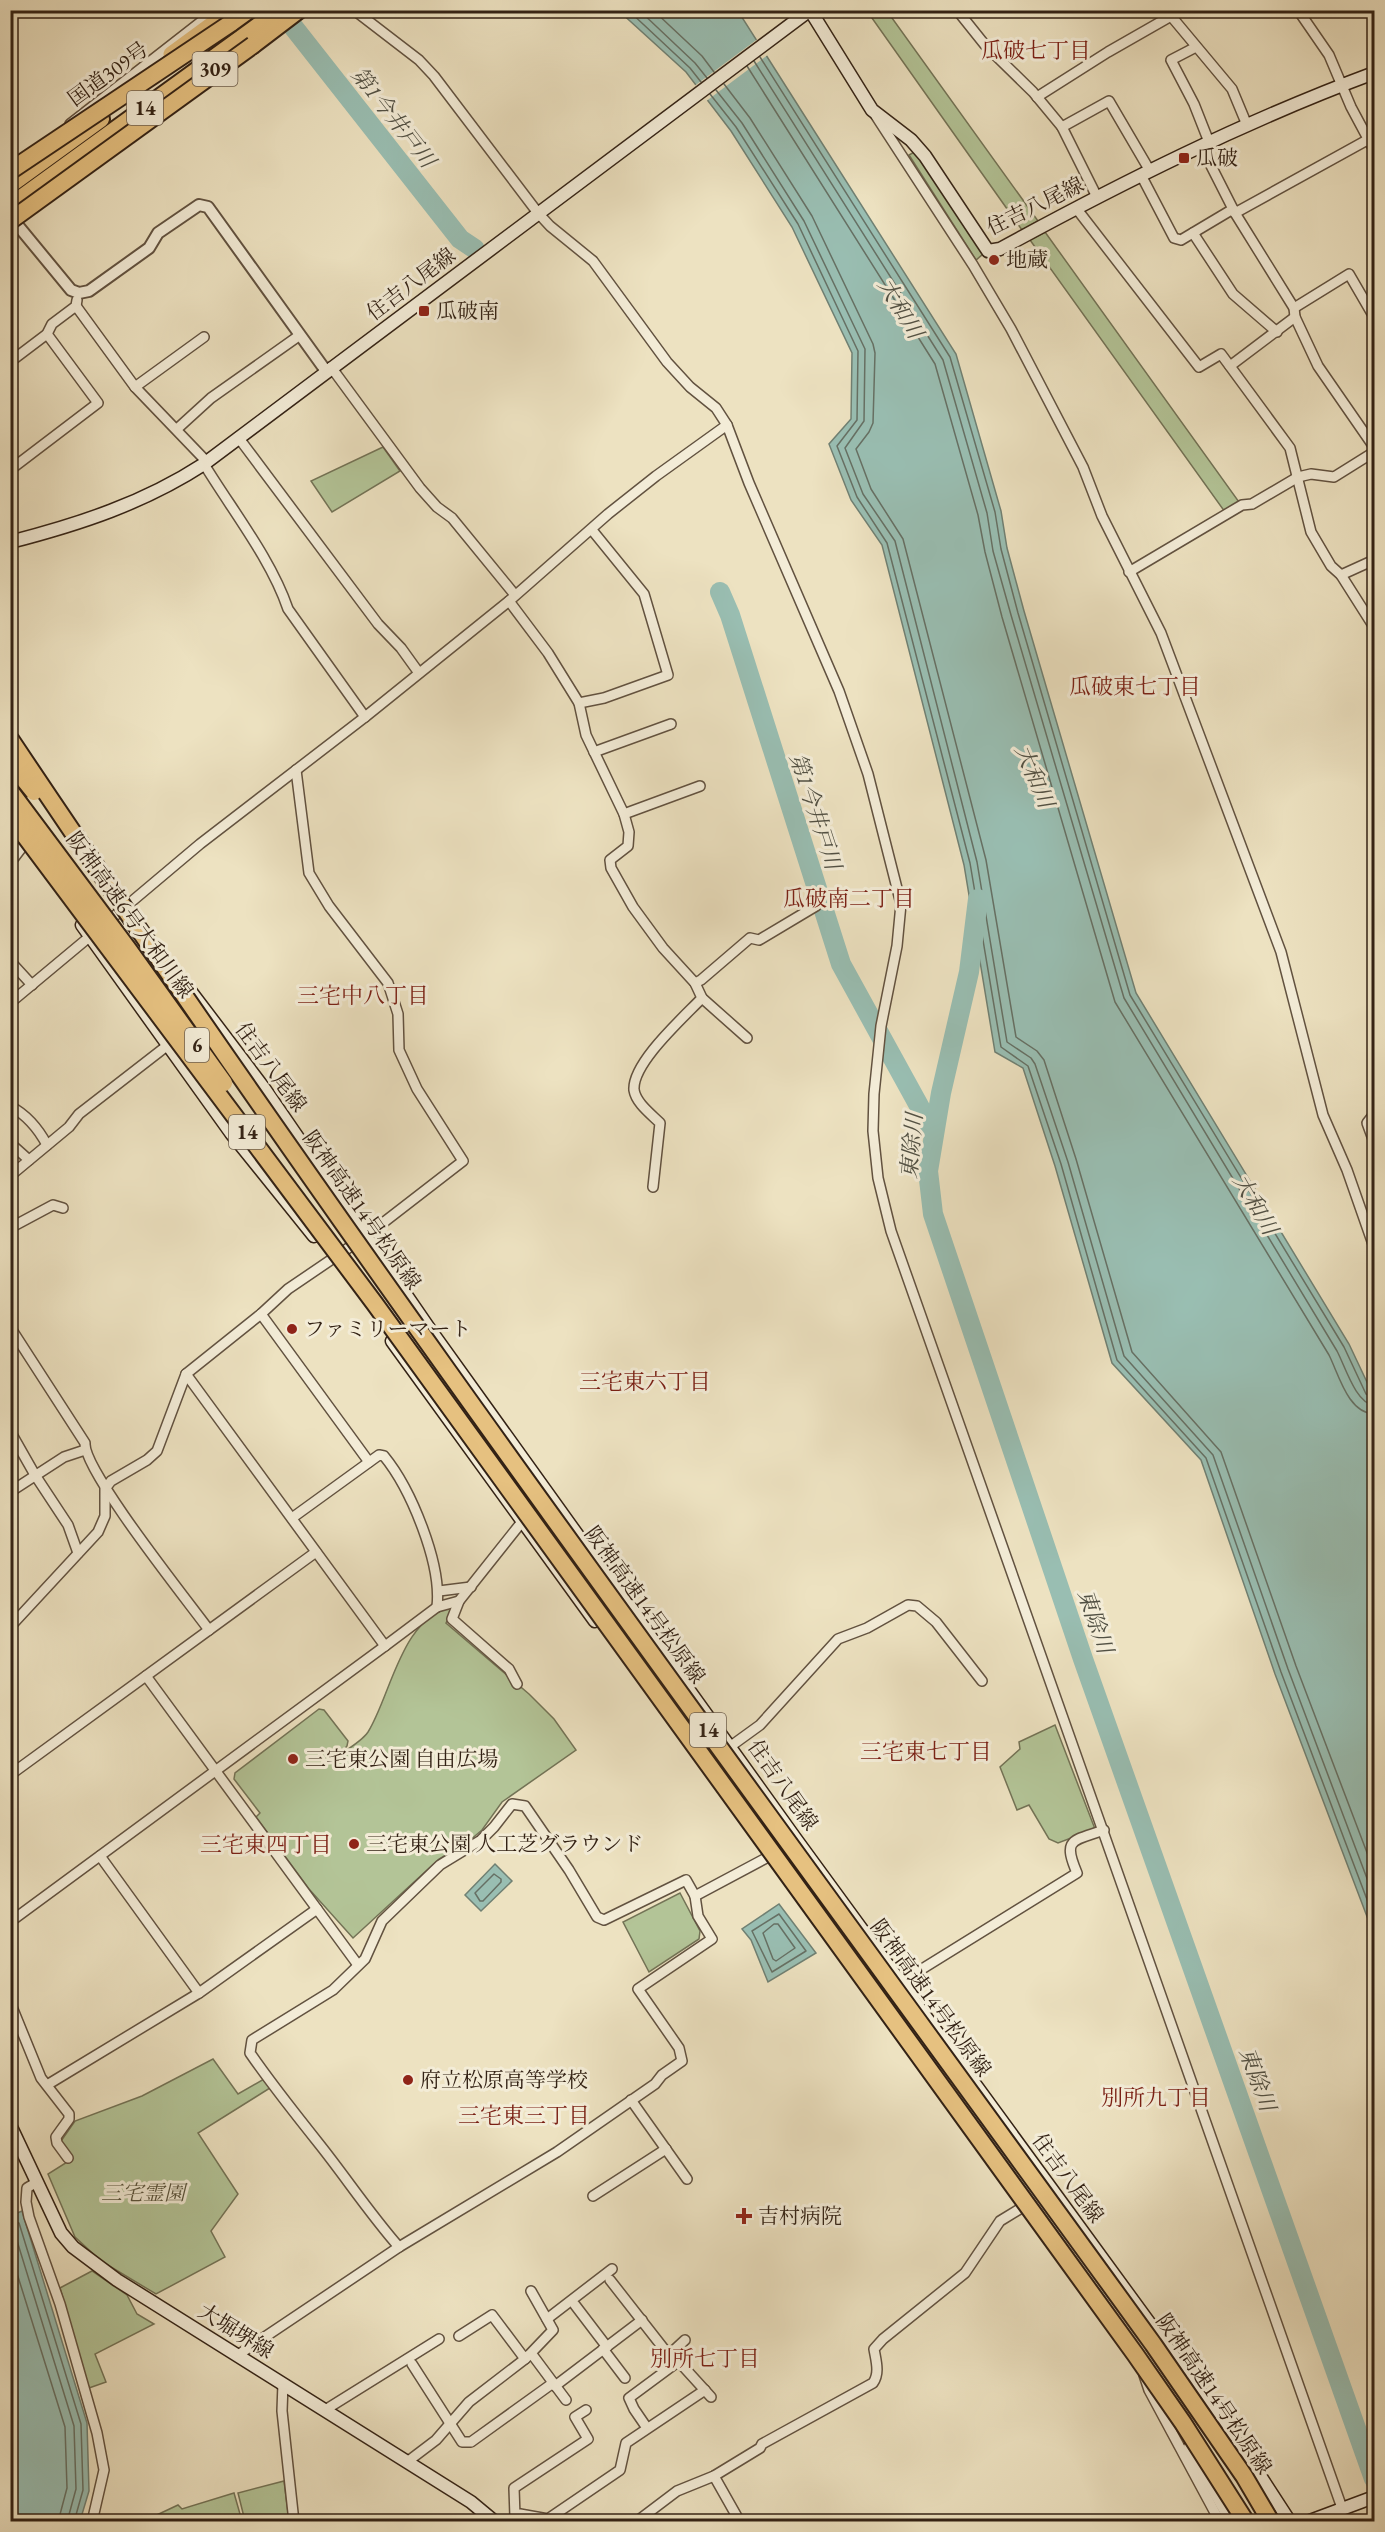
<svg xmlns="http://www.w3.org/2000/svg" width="1385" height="2532" font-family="'EB Garamond','Noto Serif JP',serif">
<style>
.green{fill:#b3c497;stroke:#737356;stroke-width:1.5}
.water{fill:#99beb2;stroke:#708073;stroke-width:1.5}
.pier{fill:#ede2c1}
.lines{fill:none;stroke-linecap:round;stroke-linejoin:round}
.shore{stroke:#667064;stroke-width:1.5}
.river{stroke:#99beb2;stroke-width:20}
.minor-casing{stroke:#625240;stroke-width:12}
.tertiary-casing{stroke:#625240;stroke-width:14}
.secondary-casing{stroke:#332215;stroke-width:15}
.trunk-casing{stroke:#332215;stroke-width:18}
.motorway-casing{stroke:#332215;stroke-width:20}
.minor{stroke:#f3ecd7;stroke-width:9}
.tertiary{stroke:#f3ecd7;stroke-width:10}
.secondary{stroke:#f3ecd7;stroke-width:12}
.trunk{stroke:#e6c180;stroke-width:15}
.motorway{stroke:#e6c180;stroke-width:16}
.motorway-bridge-casing{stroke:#332215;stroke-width:20;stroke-linecap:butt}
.motorway-bridge{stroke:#e6c180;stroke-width:16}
.poi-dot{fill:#8f2418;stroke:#f3ecd7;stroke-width:2}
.labels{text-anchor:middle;stroke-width:6;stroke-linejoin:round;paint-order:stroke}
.shield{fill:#f3ecd7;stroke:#6d5f4f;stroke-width:1.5}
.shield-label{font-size:20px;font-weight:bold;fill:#332215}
.street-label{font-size:21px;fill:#332215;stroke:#f3ecd7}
.poi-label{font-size:21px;fill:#332215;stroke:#f3ecd7;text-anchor:start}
.park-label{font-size:21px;font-style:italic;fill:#59533c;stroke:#f3ecd7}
.neighbourhood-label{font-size:22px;fill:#7a1f14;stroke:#f3ecd7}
.water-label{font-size:22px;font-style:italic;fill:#525144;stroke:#f3ecd7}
</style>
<rect width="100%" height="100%" fill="#ede2c1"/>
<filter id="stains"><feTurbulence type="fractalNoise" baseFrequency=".00333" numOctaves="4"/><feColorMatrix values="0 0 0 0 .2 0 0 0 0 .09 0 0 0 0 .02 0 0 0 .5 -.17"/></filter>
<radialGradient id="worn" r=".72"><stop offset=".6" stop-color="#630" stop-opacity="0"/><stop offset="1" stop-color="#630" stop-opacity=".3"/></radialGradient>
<g class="green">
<polygon points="867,11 887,11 1038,221 1022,230"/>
<polygon points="916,151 983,254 976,260 909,155"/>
<polygon points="1045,232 1239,502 1225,512 1030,240"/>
<polygon points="383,447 400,471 332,512 311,481"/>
<path d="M454,1607L446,1623L529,1694L554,1719L576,1750L502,1802L482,1830L469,1841L439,1859L353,1938L309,1889L256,1817L260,1813L234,1779L235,1773L319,1709L324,1710L348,1741L347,1746L339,1755C348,1749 362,1741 368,1732C392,1693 401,1616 454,1607Z"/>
<polygon points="1055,1725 1095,1829 1058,1843 1049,1839 1029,1805 1017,1810 1000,1767 1020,1749 1019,1742"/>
<polygon points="680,1893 700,1931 699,1939 649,1972 623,1922"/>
<polygon points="213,2059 238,2094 264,2079 270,2088 198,2133 238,2194 211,2231 225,2257 156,2294 101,2261 75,2237 48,2174 72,2159 61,2141 75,2121 142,2096"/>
<polygon points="92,2271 127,2295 137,2314 154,2324 95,2354 106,2382 89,2388 60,2288"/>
<polygon points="284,2481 289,2521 245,2521 238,2493"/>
<polygon points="234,2493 242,2521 144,2521 178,2505 182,2509"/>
</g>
<g class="water">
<polygon points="619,11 738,11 956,354 1001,511 1007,548 1024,611 1136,993 1349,1344 1374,1397 1374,1935 1275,1674 1201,1460 1112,1363 1055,1166 1023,1068 995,1052 964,865 882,545 851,500 829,444 851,419 852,353 792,227 731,131 686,72"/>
<polygon points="495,1864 512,1881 481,1911 465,1895"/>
<polygon points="779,1904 816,1953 768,1982 751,1940 742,1929"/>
<polygon points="22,2211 87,2423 89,2491 80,2521 11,2521 10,2216"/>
</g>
<polygon class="pier" points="759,38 769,54 705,102 693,87"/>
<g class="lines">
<g class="shore">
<polyline points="628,10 690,68 701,82"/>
<polyline points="639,10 695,63 707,78"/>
<polyline points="653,10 702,56 714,72"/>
<polyline points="760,57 950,357 995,512 1001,549 1018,613 1130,995 1344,1347 1366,1394 1374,1398"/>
<path d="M754,61L943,360L987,513L993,551L1011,615L1124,998L1337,1351C1345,1366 1356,1404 1374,1405"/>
<path d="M747,66L935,364L978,515L985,552L1002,617L1115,1002L1329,1355C1339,1375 1348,1413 1374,1414"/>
<polyline points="724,84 750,118 812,216 873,344 875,353 873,423 869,432 856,449 871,489 903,539 986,860 1016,1037 1037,1051 1044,1060 1076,1159 1132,1352 1221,1452 1296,1666 1374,1871"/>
<polyline points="716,90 742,123 804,221 865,349 864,421 845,448 863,494 895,541 977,862 1007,1042 1031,1058 1035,1064 1068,1162 1124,1356 1213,1455 1288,1669 1374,1897"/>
<polyline points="710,94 736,127 798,224 858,351 857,420 837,446 857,497 887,543 970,863 1001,1047 1028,1066 1061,1164 1117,1360 1206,1458 1281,1672 1374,1918"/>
<polygon points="494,1874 501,1879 501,1882 483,1901 480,1901 475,1893"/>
<polygon points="779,1914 806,1951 772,1972 752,1931"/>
<polygon points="774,1924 778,1924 795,1948 776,1961 773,1959 763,1933"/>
<polyline points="10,2221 19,2223 81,2424 83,2490 74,2522"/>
<polyline points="10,2229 14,2231 74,2426 76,2489 67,2522"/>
<polyline points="10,2251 65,2427 67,2488 58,2522"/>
</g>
<g class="river">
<polyline points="280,10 460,239 475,249"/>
<polyline points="720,592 730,615 841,964 934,1133"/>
<polyline points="978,899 969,972 941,1093 928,1171 933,1214 1083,1659 1374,2479"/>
</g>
<g class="minor-casing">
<g id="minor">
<polyline points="354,10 419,60 434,76 538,213 550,226 593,261 667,362 690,387 716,408 727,425 749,483 839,691 868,774 901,904 897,946 881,1026 874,1094 873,1131 878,1178 891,1231 1342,2508"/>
<polyline points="957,10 985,45 1033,92 1062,127 1097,197"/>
<polyline points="1166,10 1232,89 1247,125"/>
<polyline points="1298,10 1329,55 1351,107 1374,150"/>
<polyline points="1196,47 1171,60 1194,104 1209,142"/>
<polyline points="1037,97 1108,52 1171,16"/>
<polyline points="876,116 973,265 1011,329 1083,467 1102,516 1161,633 1281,952 1323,1115 1347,1170 1374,1247"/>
<polyline points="70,124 216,10"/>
<polyline points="1062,127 1109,101 1150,171"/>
<polyline points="1201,146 1235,213 1294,308 1295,317 1318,366 1374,447"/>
<polyline points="1141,175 1174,238 1181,240 1233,209"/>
<polyline points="1076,208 1199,367 1221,354 1290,448 1311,532 1331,566 1341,575 1374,627"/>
<polyline points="1235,213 1369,139"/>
<polyline points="1193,233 1233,294 1277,332"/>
<polyline points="76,306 135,387 207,462"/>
<polyline points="1294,308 1349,274 1374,317"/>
<polyline points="10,362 47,334 52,324 76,306 77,300"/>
<polyline points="1230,366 1295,317"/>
<polyline points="331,367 420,488 437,507 452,518 515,595"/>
<polyline points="135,387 204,337"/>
<polyline points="177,429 211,398 300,335"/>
<polyline points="238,437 378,624 401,648 419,673"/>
<path d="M204,464C232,510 271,559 288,609L365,717"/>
<polyline points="10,470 98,403 47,334"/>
<polyline points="1129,572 1242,505 1252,504 1298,477 1311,474 1334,477 1374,452"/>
<polyline points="1341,575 1374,560"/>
<path d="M509,601L548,653L579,703L586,735L624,814L629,832L628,846L610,860L611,868L633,907L663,948L695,983L702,998C684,1017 632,1063 634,1090C636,1103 651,1114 660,1123L653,1187"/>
<polyline points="579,703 604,698 668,675 644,594 592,530"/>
<polyline points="594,752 671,724"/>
<polyline points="624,814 700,786"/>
<polyline points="10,863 26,842"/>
<polyline points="105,924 200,844 365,717 509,601 608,514 656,476 727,425"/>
<polyline points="10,961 32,985"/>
<polyline points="695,983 701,980 750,938 759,940 816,906"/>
<polyline points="702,998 747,1038"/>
<polyline points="10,1003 94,933"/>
<path d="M10,1106C27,1115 38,1128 47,1145"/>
<polyline points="1374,1114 1367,1123 1374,1142"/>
<polyline points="10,1143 29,1160"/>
<polyline points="10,1176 69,1127 79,1114 168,1045"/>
<polyline points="10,1228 53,1205 63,1208"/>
<polyline points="261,1314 369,1462"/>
<path d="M10,1327L85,1443C83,1470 187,1600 209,1630"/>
<polyline points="186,1374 385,1646 437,1607 459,1601"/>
<polyline points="10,1431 35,1475 68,1525 78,1553"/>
<polyline points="10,1492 64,1457 85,1450"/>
<path d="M292,1518L379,1455L384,1456C411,1489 442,1564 437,1607"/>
<polyline points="439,1591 471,1587"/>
<polyline points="10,1627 98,1532 105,1516 105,1489 111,1481 147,1460 157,1451 186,1374 261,1314 288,1289 366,1236 463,1161 417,1089 399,1050 398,1014 388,983 329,906 309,873 296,770"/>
<polyline points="146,1676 358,1965"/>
<polyline points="517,1684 509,1669 452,1619 459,1601 521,1523 547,1505"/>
<polyline points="731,1746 760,1725 838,1639 867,1628 908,1605 917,1606 936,1622 982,1681"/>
<polyline points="10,1775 316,1552"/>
<polyline points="100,1856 199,1993"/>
<polyline points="10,1922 385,1646"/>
<path d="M901,1982L1077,1873C1062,1838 1073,1841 1104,1830"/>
<polyline points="10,2002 41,2078 69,2114 69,2119 56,2137 57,2143 68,2158"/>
<polyline points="47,2085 199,1993 317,1909"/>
<polyline points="631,2100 687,2179"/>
<polyline points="37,2182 27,2188 26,2202 29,2217 60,2304 97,2433 104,2470 92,2522"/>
<polyline points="593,2196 666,2149"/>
<path d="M399,2247C370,2214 347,2179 320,2145C296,2115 272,2085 250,2053L252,2040L333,1990L365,1959L382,1921L440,1865L481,1840L494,1827L512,1804L525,1806L569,1870L597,1917L604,1920L686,1880L695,1896L770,1856L792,1840"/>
<polyline points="610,2280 664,2349"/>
<polyline points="531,2291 553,2330 531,2353 566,2400"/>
<polyline points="575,2305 607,2347"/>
<polyline points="547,2319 612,2269"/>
<polyline points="459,2336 492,2315 525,2359 529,2355"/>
<polyline points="685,2340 671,2353 711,2397"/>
<polyline points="603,2349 625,2378"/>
<polyline points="238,2355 399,2247 557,2152 655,2084 662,2075 682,2061 679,2048 638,1989 712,1939 698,1916 695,1896"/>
<polyline points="412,2364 462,2442 471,2442 553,2383"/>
<polyline points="1144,2375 1149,2390 1220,2522"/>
<polyline points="283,2383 282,2411 294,2522"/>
<polyline points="555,2386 642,2320"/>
<polyline points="325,2410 439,2339"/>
<polyline points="647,2428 634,2409 629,2398 679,2361"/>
<polyline points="407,2462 436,2440 469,2402 525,2359"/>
<polyline points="714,2476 740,2522"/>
<polyline points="515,2517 514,2488 588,2439 575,2417 586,2410"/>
<polyline points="510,2522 520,2514 548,2519 620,2470 626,2443 705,2390"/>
<path d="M636,2522L677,2491L714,2476L760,2448L762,2444L873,2383C880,2373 876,2361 874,2349L883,2339L965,2273L1000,2221L1028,2204"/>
</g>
</g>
<g class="tertiary-casing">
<polyline id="tertiary" points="10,216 71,290 79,293 89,291 149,248 158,233 199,205 208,207 326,371"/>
</g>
<g class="secondary-casing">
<g id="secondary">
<path d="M810,10L872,110L911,140L925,156L988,251L1000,249C1121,183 1245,121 1374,73"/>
<path d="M10,542C80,524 144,503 204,464L810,10"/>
<polyline points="82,925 231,1133 314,1236"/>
<polyline points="188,988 263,1087 428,1327 795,1838 1253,2465 1290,2522"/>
<polyline points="392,1341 595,1621"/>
<polyline points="10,2125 61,2233 73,2247 117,2280 471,2502 495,2522"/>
<polyline points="1190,2447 1232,2522"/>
<polyline points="1307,2522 1374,2497"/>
</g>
</g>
<g class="trunk-casing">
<polyline id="trunk" points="171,54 231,10"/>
</g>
<g class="motorway-casing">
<g id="motorway">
<polyline points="220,31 249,10"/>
<polyline points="253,45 299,10"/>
<polyline points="10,185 101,119"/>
<polyline points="10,206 280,10"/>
</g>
</g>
<use href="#minor" class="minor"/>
<use href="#tertiary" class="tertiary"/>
<use href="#secondary" class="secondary"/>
<use href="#trunk" class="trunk"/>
<use href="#motorway" class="motorway"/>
<g class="motorway-bridge-casing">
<g id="motorway-bridge">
<polyline points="10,171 231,23"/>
<polyline points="10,221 253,45"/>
<path d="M10,739C375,1285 768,1812 1153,2344L1244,2476L1271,2522"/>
<polyline points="10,762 34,792"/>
<polyline points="10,791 128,949 224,1083"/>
<polyline points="10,816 375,1304 1135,2354 1183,2423 1246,2522"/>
</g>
</g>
<use href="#motorway-bridge" class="motorway-bridge"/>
</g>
<g class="poi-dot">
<rect x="1178" y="152" width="12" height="12" rx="3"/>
<circle cx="994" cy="260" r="6"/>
<rect x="418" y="305" width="12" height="12" rx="3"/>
<circle cx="292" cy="1329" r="6"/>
<circle cx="293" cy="1759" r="6"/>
<circle cx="354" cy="1844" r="6"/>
<circle cx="408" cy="2080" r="6"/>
<path d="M741 2207h6v6h6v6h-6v6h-6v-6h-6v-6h6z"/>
</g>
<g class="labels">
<g class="shield">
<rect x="192.5" y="52" width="45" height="34" rx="4.5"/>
<rect x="127" y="91" width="36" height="34" rx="4.5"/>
<rect x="185" y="1028" width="24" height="34" rx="4.5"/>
<rect x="229" y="1115" width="36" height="34" rx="4.5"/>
<rect x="690" y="1713" width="36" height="34" rx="4.5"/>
</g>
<g class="shield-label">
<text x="215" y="76">309</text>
<text x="145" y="115">14</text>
<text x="197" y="1052">6</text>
<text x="247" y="1139">14</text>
<text x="708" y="1737">14</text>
</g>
<g class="street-label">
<text transform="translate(108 74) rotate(-36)" y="7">国道309号</text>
<text transform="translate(1035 206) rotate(-26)" y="7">住吉八尾線</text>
<text transform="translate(411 284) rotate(-37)" y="7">住吉八尾線</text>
<text transform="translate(130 915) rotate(54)" y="7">阪神高速6号大和川線</text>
<text transform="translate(271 1067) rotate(54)" y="7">住吉八尾線</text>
<text transform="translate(362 1210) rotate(55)" y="7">阪神高速14号松原線</text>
<text transform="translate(645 1605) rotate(54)" y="7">阪神高速14号松原線</text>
<text transform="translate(783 1785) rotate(55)" y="7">住吉八尾線</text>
<text transform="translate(931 1998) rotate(54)" y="7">阪神高速14号松原線</text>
<text transform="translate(1068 2178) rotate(54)" y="7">住吉八尾線</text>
<text transform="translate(236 2331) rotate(32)" y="7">大堀堺線</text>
<text transform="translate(1214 2394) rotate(56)" y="7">阪神高速14号松原線</text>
</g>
<g class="poi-label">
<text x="1196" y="165">瓜破</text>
<text x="1006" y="267">地蔵</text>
<text x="436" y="318">瓜破南</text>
<text x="304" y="1336">ファミリーマート</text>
<text x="305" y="1766">三宅東公園 自由広場</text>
<text x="366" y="1851">三宅東公園 人工芝グラウンド</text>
<text x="420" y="2087">府立松原高等学校</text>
<text x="758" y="2223">吉村病院</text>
</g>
<g class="park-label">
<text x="143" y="2200">三宅霊園</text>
</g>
<g class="neighbourhood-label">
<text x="1036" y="58">瓜破七丁目</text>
<text x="1135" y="694">瓜破東七丁目</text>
<text x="849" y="906">瓜破南二丁目</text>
<text x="363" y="1003">三宅中八丁目</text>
<text x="645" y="1389">三宅東六丁目</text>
<text x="926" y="1759">三宅東七丁目</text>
<text x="266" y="1852">三宅東四丁目</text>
<text x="1156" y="2105">別所九丁目</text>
<text x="524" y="2123">三宅東三丁目</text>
<text x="705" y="2366">別所七丁目</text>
</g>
<g class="water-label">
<text transform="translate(394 117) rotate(52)" y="8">第1今井戸川</text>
<text transform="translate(901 308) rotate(59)" y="8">大和川</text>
<text transform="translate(1035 776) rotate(67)" y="8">大和川</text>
<text transform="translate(816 811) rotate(72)" y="8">第1今井戸川</text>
<text transform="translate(911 1146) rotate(-85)" y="8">東除川</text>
<text transform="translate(1256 1204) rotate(60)" y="8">大和川</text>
<text transform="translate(1096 1621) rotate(71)" y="8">東除川</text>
<text transform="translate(1258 2079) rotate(70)" y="8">東除川</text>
</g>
</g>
<rect width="1385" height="2532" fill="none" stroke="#ede2c1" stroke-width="36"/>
<rect x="12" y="12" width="1361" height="2508" fill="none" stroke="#332215" stroke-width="3"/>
<rect x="18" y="18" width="1349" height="2496" fill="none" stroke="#332215" stroke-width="1.5"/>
<rect width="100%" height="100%" filter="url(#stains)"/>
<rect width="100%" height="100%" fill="url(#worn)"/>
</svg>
